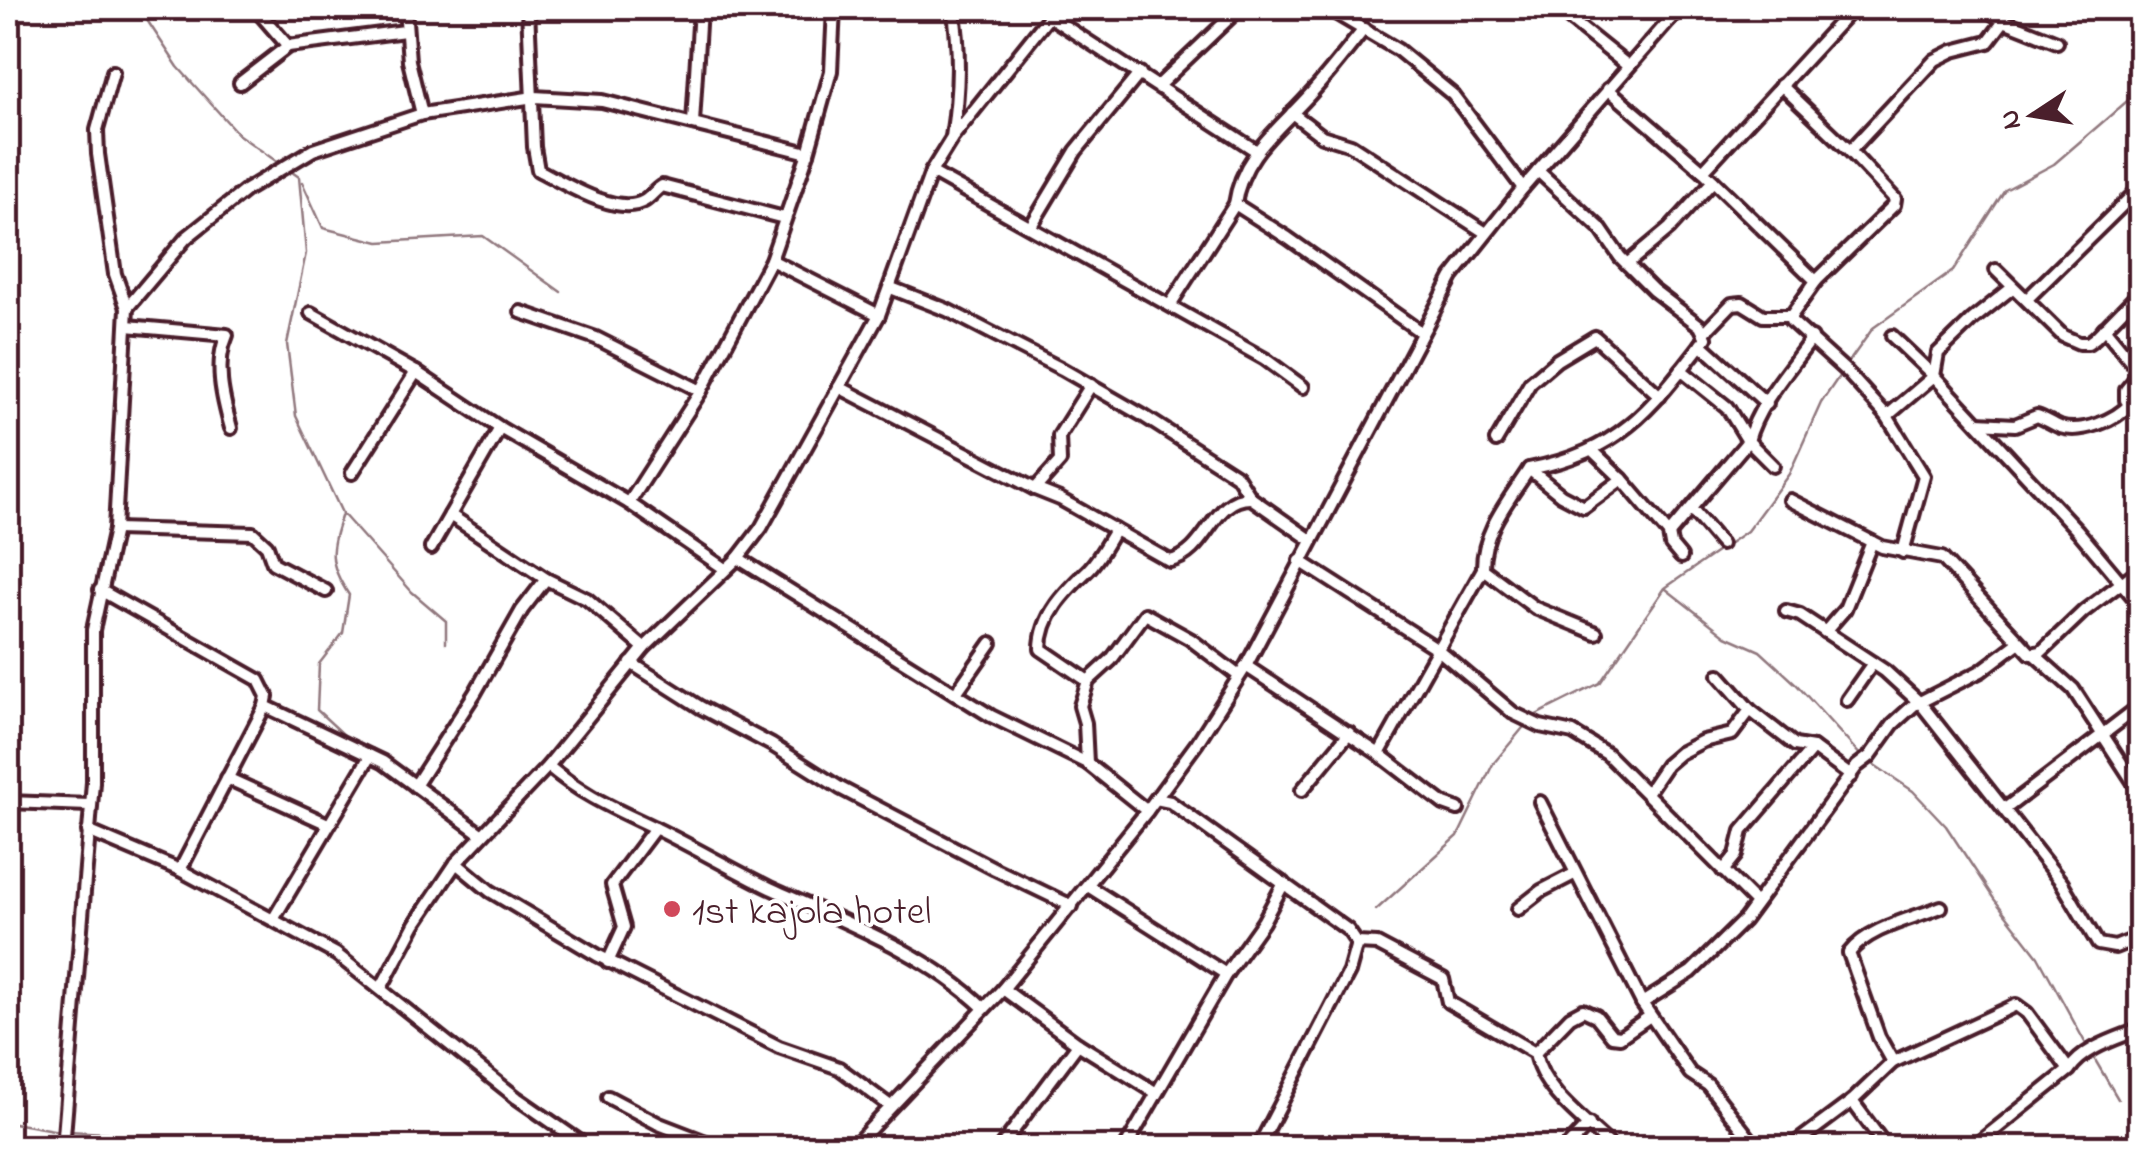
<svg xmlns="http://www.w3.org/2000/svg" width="2148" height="1155" font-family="'Indie Flower',sans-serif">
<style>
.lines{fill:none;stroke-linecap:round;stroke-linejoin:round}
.stream{stroke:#91787e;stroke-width:2.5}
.street-casing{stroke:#4a1f2b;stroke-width:18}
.street{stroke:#fff;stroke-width:10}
.poi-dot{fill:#d1495b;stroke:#fff;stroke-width:4}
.labels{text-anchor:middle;stroke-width:8;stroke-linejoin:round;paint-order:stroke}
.poi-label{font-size:40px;fill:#4a1f2b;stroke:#fff;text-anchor:start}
</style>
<rect width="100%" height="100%" fill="#fff"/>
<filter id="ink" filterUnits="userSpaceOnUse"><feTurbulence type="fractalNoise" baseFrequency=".01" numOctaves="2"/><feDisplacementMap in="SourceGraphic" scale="20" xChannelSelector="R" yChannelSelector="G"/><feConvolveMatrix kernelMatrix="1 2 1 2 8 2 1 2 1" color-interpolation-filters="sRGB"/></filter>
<g filter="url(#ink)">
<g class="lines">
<g class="stream">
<polyline points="139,8 178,67 239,135 283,166"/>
<polyline points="289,170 299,177 306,253 287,344 296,416 342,513 412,592 446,621 446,643"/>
<polyline points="302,182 323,228 379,242 483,236 561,292"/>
<polyline points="1846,366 1873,328 1953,271 2005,190 2054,164 2140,90"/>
<path d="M342,514C330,550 327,562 349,595L343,633L319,664L317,710L344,735"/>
<polyline points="1666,589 1726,636 1760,651 1796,684 1863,758"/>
<polyline points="1532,717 1600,683 1665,588 1747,531 1789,474 1821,403 1842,372"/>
<polyline points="1870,762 1913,791 1946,826 1994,899 2038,956 2087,1046"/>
<polyline points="1376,910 1458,836 1493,764 1527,723"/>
<polyline points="2091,1053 2118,1099"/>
<polyline points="8,1122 59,1131"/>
<path d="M67,1131L107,1133C128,1153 145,1146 172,1141L183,1148"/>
</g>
<g class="street-casing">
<g id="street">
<polyline points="255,8 288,46"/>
<polyline points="405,8 409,61 422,114"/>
<path d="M528,8L534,147L538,170C564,183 617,217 644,201C651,197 655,190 662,186L784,218"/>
<polyline points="1327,8 1398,50 1453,95 1523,188"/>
<polyline points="1556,8 1628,66"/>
<polyline points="1984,8 2004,21 2057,42"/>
<polyline points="2132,8 2140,12"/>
<polyline points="1049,16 1255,150"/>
<polyline points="113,72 97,130 98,154 115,274 127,308"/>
<polyline points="240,83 288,46 405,31"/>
<polyline points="1781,85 1850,151 1895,199 1894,205 1816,281"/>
<polyline points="1158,86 1240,8"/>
<polyline points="1608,89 1703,171 1816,281 1791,316 1791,321 1847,372 1887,416 1934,376 2078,531 2140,605"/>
<polyline points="1292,113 1322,136 1351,145 1486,233"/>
<polyline points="693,123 700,8"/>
<path d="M952,137C959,93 961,52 953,8"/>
<polyline points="1850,151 1935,60 1953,51 1988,42 2004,21"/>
<polyline points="1703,171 1853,8"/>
<polyline points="931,172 1265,359 1303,387"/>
<polyline points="1235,204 1288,238 1422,333"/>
<polyline points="1031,226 1076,151 1140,73"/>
<polyline points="771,260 879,315"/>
<polyline points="1627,264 1670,228 1713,181"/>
<polyline points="1996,270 2063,336 2079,343 2088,343 2095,338 2140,292"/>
<polyline points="891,288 947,310 1062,369 1142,415 1237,476 1251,498 1311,540"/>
<polyline points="2027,299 2140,188"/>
<path d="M1170,305L1235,204C1242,153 1282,127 1314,90C1332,70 1348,49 1364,29"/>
<polyline points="521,312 596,338 701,391"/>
<polyline points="311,313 416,372 500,428 629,503 725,569"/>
<path d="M127,326L227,335C214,364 223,399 231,428"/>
<polyline points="2104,328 2140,372"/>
<polyline points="1704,333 1732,304 1742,303 1763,316 1791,316"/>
<polyline points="1892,336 1934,376"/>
<polyline points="1701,344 1767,404"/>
<polyline points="1681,370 1727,407 1748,441 1773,466"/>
<polyline points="2140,373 2126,390 2126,400 2140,418"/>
<polyline points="1934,376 1938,353 1972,320 2012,288"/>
<path d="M839,387L1035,489L1060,499L1170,561C1208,553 1212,497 1251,498"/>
<polyline points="1887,416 1924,476 1903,552"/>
<path d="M1978,423L2015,425L2037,416C2046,419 2052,424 2060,427C2082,434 2116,420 2130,404"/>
<polyline points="1496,441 1530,383 1557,360 1595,337 1660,396"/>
<polyline points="1593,451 1622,479"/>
<polyline points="1529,469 1561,495 1584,507 1622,479 1669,534 1671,545 1681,557"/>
<polyline points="352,473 416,372"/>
<polyline points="1035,489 1060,461 1059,436 1091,385"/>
<polyline points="1790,500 1882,547 1942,558 2031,654 2041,652 2084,611 2140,569"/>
<polyline points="629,503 701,391 771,260 808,153 831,71 834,8"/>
<polyline points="1692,510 1721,544"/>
<polyline points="450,515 546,579 587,599 644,648"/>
<polyline points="115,529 253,533 267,546 273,563 326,591"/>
<path d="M1669,534L1748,441C1758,404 1790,369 1812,338"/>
<polyline points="431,548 500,428"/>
<polyline points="738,558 991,716 1087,763 1147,811"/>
<polyline points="1300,561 1436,648 1513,713 1540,726 1573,733 1607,754 1755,902"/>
<polyline points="1483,569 1535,608 1596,633"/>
<polyline points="100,590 259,680 267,696 265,706 383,762 481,834"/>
<polyline points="1786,611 1800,615 1885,671 1921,704 2062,883 2098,944 2115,947 2140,937"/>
<polyline points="1825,632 1845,609 1872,542"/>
<polyline points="2035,655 2073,689 2140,792"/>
<polyline points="631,663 700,707 772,745 840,788 995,869 1072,906"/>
<polyline points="1246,666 1379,754 1444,804 1458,809"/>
<polyline points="1719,675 1750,710 1795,745 1813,748 1851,776"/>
<path d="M1088,681L1041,649C1041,615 1066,591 1088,570C1099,559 1107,543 1115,530"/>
<polyline points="956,693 991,643"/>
<polyline points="1847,700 1873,663"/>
<path d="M1379,754L1483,569C1482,531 1509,500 1529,469C1621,451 1651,409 1706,338L1700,326L1653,290L1620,257L1600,228L1538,171"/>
<polyline points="1087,763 1085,723 1080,706 1088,681 1111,660 1145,614 1190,639 1239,676"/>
<path d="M548,766C586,798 618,810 661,831C697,849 733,870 770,888C844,922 924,951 984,1008"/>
<polyline points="227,778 328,824"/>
<polyline points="415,786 475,693 522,610 546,579"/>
<polyline points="1302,790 1349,733"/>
<polyline points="1647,793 1666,765 1680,753 1703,741 1732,734 1750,710"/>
<polyline points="1156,799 1170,802 1348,930 1357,943 1349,972 1258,1148"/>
<polyline points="8,802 89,805"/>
<polyline points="1540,802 1642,1003 1690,1073 1708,1085 1757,1148"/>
<polyline points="2005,809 2140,706"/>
<polyline points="88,831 180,870 336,954 517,1098 589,1148"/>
<polyline points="456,863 490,891 597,955 779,1047 839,1068 889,1105"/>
<polyline points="180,870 265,706"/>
<polyline points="1723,871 1736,855 1742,831 1813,748"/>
<polyline points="1088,886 1226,974"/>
<polyline points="1518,909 1541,891 1574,874"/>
<polyline points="274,918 370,756"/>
<path d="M1357,943L1377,944L1443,979L1448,1002L1535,1053C1542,1092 1587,1122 1613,1148"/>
<polyline points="608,962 624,927 612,885 655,828"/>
<polyline points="381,988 415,924 456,863 548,766 644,648 738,558 761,528 879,315 931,172 952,138 1056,8"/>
<polyline points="1003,989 1078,1044 1155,1092"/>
<polyline points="1642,1003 1691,972 1744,920 1857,766 1870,756 1893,724 1914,705 1981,671 2018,643"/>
<polyline points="1535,1053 1570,1017 1583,1010 1596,1016 1612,1036 1620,1037 1650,1016"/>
<path d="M1893,1062L1879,1037L1849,953C1869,927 1912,919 1941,907"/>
<polyline points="608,1097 659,1124 721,1148"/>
<polyline points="1852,1101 1887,1148"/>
<polyline points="63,1148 93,782 93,630 115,529 127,308 186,238 246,190 313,150 422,114 534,97 602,101 808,153"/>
<polyline points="852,1148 1003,989 1147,811 1197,743 1246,666 1452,277 1523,188 1680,8"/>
<polyline points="1000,1148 1078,1044"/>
<polyline points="1125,1148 1226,974 1263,922 1284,883"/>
<polyline points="1566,1148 1589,1124"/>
<polyline points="1789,1148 1852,1101 1893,1062 2016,1005 2027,1013 2069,1070"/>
<path d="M1972,1148L2069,1070C2085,1047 2116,1039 2140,1029"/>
</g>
</g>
<use href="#street" class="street"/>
</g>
</g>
<circle class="poi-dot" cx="672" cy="909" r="10"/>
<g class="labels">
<g class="poi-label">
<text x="692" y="923">1st kajola hotel</text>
</g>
</g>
<rect width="2148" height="1155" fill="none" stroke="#fff" stroke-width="40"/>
<rect x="20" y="20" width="2108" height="1115" fill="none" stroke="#4a1f2b" stroke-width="4" filter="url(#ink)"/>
<g transform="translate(2033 115) rotate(258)" stroke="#ffffff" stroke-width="8" paint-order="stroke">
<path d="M0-8L18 38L0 25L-18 38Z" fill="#4a1f2b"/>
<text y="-15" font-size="28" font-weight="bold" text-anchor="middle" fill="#4a1f2b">N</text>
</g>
</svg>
